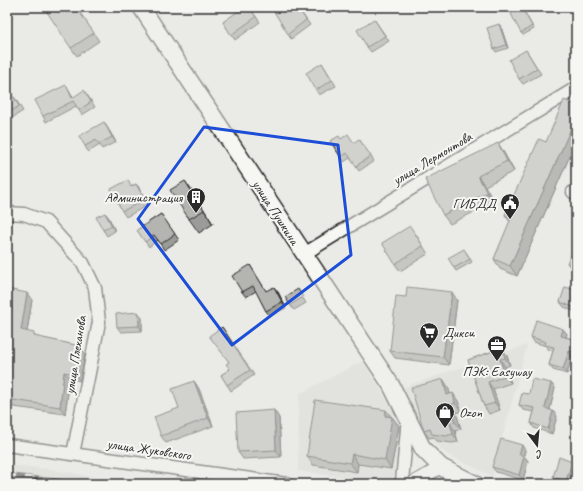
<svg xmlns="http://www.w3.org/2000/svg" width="583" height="491" font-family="Caveat,sans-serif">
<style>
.built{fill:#dadad6}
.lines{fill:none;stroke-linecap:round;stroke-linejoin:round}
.minor-casing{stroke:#2b2b2b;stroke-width:15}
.major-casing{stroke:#2b2b2b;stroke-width:19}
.minor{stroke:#f6f6f2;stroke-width:12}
.major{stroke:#f6f6f2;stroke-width:16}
.rail-casing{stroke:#2b2b2b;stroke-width:4.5}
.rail{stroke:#f6f6f2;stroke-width:3;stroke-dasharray:9;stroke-linecap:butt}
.wall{fill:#9b9b98;stroke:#2b2b2b}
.shaded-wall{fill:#7e7e7c;stroke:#2b2b2b}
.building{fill:#b4b4b1;stroke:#2b2b2b}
.marked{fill:none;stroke:#1d4ed8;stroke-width:3;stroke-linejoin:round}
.labels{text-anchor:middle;stroke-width:4;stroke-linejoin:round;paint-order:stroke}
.street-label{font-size:14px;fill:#2b2b2b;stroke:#f6f6f2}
.poi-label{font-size:14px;fill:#2b2b2b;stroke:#f6f6f2;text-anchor:end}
</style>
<rect width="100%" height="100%" fill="#eaeae6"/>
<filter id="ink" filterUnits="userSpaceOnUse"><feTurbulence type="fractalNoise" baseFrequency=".025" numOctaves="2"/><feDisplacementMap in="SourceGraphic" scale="8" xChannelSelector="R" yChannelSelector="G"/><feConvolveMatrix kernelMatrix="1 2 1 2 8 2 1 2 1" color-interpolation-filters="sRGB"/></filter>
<g filter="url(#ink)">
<g class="built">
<polygon points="527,345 492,476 446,454 427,436 401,388"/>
<polygon points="363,361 401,422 393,484 298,471 299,394"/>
<polygon points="7,465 48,469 130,484 7,484"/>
</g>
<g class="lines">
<g class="minor-casing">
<g id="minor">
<polyline points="573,192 576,193"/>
<polyline points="7,213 24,214 46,222 83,263 95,288 99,322 73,454"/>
<polyline points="304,254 576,88"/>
<polyline points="7,445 287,484"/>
<polyline points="400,484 402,481 408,419"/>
<polyline points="411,484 441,467"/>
</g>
</g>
<g class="major-casing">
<polyline id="major" points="141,7 391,385 423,449 441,467 475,484"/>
</g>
<use href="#minor" class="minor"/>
<use href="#major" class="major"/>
<g class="rail-casing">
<polyline id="rail" points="7,475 84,484"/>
</g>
<use href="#rail" class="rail"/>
</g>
<g class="wall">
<polygon points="76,7 99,41 77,56 71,48"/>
<polygon points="249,7 260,22 235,40 223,22"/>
<polygon points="538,7 548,7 541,11"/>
<polygon points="299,9 310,25 291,39 288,34 296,11"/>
<polygon points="524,11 534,29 523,35 521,33"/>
<polygon points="374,19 389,41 371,52 367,47"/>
<polygon points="499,24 501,27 508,48 496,52 494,49"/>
<polygon points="526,50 541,74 523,84 519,79"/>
<polygon points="322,63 336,86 319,95 316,90"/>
<polygon points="69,90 73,97 88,96 95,107 82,115 76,106 46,122 43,116"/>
<polygon points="7,95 15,98 23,111 7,121"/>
<polygon points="576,105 576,142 517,276 500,269 494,259 510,222 505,215 546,142"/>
<polygon points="107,127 116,142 102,149 100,145 88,152 85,146"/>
<polygon points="341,139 354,143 359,139 374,161 359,171 350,158 344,162 330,141"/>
<polygon points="498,143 504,153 514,171 485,186 494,202 450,224 443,215"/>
<polygon points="136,184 140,189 148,205 126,217 122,211 132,186"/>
<polygon points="194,194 213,224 199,233 189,219"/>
<polygon points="105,213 109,218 115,231 107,236 103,230"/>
<polygon points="161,214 179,240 164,250 158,240 149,247 137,230"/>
<polygon points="415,233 428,254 400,271 395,264"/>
<polygon points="466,252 472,262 456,271 454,268"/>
<polygon points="576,256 576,270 571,268 567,263"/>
<polygon points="250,265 266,291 278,292 286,308 270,316 266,311 256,291 246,297 242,292"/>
<polygon points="7,289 32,300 27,332 37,337 80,346 85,354 80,381 70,379 65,414 7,406 7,328 8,328 11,313 7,313"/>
<polygon points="576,290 576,312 564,307 560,302"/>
<polygon points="301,295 306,303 294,310 290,305"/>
<polygon points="406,297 457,300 449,365 395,358 390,351"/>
<polygon points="142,318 142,331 121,332 117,327"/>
<polygon points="222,327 254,375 231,391 221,375 230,369"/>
<polygon points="563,329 567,334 566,337 576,340 576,357 572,356 567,374 553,370 549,365 553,351 549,350 546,346 534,342 531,337"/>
<polygon points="502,348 507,356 510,365 505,367 511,383 493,389 500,410 489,414 484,406 468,360"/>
<polygon points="443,379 448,387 450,394 458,401 461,411 456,413 461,429 455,431 458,442 452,443 437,441 434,437 429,438 424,431"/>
<polygon points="194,381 199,389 213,426 166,443 161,436 179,408"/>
<polygon points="551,383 555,388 550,409 557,416 552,434 534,428 531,423 534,412 523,410 519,405 529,394"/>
<polygon points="274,410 279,418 281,457 243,459 238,452"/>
<polygon points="391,417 392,417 399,426 391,469 358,464 357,472 313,465 307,456"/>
<polygon points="525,450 524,456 528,461 523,480 496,472 492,467"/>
<polygon points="572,462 576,467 571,484 562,484 557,482 553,477"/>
</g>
<g class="shaded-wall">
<polygon points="499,24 501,27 508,48 506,45"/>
<polygon points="66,85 69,90 76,103 72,98"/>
<polygon points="576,117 576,142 517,276 510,266"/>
<polygon points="104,122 116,142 112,137"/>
<polygon points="498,143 504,153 514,171 507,161"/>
<polygon points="478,176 485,186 494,202 487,193"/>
<polygon points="185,181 194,194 213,224 204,210"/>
<polygon points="136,184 140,189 148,205 145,200"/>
<polygon points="105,213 109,218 115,231 112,226"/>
<polygon points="274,287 278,292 286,308 282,302"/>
<polygon points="452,292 457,300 449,365 443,357"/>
<polygon points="27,293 32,300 26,338 21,330"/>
<polygon points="138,312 142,318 142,331 139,326"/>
<polygon points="563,329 567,334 565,341 561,336"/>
<polygon points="576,343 576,356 573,352"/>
<polygon points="80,346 85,354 80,381 75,374"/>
<polygon points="502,348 507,356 510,365 505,358"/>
<polygon points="569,351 572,356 567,374 563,369"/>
<polygon points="500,359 505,367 511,383 505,376"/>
<polygon points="64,372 70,379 65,414 60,407"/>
<polygon points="443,379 448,387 453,402 447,395"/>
<polygon points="194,381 199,389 213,426 208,418"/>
<polygon points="488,382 493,389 500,410 495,403"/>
<polygon points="551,383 555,388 549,413 545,408"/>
<polygon points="453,393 458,401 461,411 455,403"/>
<polygon points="450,405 456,413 461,429 455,422"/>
<polygon points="274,410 279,418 281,457 276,450"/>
<polygon points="386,410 399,426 391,469 385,460 385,416"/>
<polygon points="553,411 557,416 552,434 548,429"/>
<polygon points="450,423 455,431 458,442 453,434"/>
<polygon points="522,445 525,450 523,460 519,454"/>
<polygon points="352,454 358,464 357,472 350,463"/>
<polygon points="524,456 528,461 523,480 519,475"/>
<polygon points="572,462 576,467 571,484 568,484 566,481"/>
</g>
<g class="building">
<polygon points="48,7 76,7 94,33 71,48 45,9"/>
<polygon points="244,7 249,7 256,17 231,35 223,22"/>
<polygon points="271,7 293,7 296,11 299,9 306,20 288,34"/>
<polygon points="522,8 532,26 521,33 511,14"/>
<polygon points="374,19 385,36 367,47 357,30"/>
<polygon points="499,24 506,45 494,49 487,28"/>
<polygon points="526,50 537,68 519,79 509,60"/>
<polygon points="322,63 332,80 316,90 306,73"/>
<polygon points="66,85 72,98 84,90 91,102 79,110 73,101 43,116 35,100"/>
<polygon points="11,93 19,106 7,114 7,95"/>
<polygon points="564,100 576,105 576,117 510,266 494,259 511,218 505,215 539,139 546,142"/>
<polygon points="104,122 112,137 99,144 96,140 85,146 79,136"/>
<polygon points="348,134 354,143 359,139 371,156 356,166 347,153 341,157 330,141 339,136 341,139"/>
<polygon points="498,143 507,161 478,176 487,193 443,215 425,179"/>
<polygon points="128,180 131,187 136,184 145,200 122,211 111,189"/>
<polygon points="185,181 204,210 189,219 170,190"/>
<polygon points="105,213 112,226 103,230 96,217"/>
<polygon points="161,214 175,234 161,244 154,235 145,242 137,230"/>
<polygon points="410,226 423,246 395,264 382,243"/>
<polygon points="464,249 470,259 454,268 448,258"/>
<polygon points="571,254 576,256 576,266 567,263"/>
<polygon points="250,265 266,291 274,287 282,302 266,311 253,286 242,292 232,276"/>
<polygon points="407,287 452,292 443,357 390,351 396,296 406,297"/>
<polygon points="565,287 576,290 576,308 560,302"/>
<polygon points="7,289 27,293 21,330 34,333 34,336 80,346 75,374 64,372 60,407 7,399 7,328 8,328 12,307 7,306"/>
<polygon points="298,289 303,297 290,305 285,297"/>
<polygon points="138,312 139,326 117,327 116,314"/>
<polygon points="536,320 563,329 561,336 576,340 576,343 573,352 569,351 563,369 549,365 554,347 545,345 546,342 531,337"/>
<polygon points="222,327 250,370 227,385 221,375 230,369 226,364 229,362 209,336"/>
<polygon points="502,348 505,358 500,359 505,376 488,382 495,403 484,406 468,360"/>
<polygon points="443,379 447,395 453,393 455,403 450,405 455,422 450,423 453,434 446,436 432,434 430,429 424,431 411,388"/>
<polygon points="532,379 551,383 545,408 553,411 548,429 531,423 535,408 519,405 522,393 529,394"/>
<polygon points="194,381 208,418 161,436 154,417 179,408 172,389"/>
<polygon points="315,400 386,410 385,416 392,417 385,460 352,454 350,463 307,456"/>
<polygon points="274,410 276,450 238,452 236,413"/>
<polygon points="501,439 522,445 519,454 524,456 519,475 492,467"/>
<polygon points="559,457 572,462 566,481 553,477"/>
</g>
</g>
<path d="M0 0H583V491H0ZM204,127L338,145L351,255L232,345L138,219Z" fill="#eaeae6" fill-opacity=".55" fill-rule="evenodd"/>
<path class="marked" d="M204,127L338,145L351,255L232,345L138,219Z"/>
<defs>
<g id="building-pin" transform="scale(1)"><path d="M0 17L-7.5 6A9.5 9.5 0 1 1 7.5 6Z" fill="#2b2b2b" stroke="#f6f6f2"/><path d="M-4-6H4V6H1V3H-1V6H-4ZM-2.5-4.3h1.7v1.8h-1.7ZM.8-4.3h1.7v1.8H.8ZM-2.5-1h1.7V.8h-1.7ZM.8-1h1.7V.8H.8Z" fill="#fff"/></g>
<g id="civic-pin" transform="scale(1)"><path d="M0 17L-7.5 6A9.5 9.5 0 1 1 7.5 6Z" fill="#2b2b2b" stroke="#f6f6f2"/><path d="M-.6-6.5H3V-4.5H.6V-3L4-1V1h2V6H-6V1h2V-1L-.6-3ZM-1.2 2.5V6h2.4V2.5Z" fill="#fff"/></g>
<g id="supermarket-pin" transform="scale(1)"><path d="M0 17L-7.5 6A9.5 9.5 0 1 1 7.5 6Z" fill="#2b2b2b" stroke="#f6f6f2"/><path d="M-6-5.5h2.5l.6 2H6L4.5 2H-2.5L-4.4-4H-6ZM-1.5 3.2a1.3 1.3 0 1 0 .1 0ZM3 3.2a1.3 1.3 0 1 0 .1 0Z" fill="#fff"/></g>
<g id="office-pin" transform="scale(1)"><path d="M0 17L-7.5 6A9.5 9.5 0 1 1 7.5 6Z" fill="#2b2b2b" stroke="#f6f6f2"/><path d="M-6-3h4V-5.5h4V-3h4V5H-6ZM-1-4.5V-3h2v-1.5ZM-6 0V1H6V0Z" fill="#fff"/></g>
<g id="shop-pin" transform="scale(1)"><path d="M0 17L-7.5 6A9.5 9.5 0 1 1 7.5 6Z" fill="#2b2b2b" stroke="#f6f6f2"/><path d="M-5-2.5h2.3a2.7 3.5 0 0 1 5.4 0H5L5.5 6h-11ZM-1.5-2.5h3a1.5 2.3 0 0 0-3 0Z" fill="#fff"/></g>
</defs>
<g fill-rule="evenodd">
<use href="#building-pin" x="196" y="197"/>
<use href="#civic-pin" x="510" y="203"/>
<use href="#supermarket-pin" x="429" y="332"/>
<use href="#office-pin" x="497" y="345"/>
<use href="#shop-pin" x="445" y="412"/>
</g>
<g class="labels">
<g class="street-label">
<text transform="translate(432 158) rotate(-31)" y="5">улица Лермонтова</text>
<text transform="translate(276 212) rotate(57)" y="5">улица Пушкина</text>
<text transform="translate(75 355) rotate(-81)" y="5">улица Плеханова</text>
<text transform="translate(149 449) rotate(8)" y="5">улица Жуковского</text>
</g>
<g class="poi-label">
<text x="182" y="202">Администрация</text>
<text x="496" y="208">ГИБДД</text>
<text x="443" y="337" text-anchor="start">Дикси</text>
<text x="497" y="376" text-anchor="middle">ПЭК: Easyway</text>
<text x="459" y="417" text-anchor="start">Ozon</text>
</g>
</g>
<rect width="583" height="491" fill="none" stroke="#f6f6f2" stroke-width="24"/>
<rect x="12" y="12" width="559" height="467" fill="none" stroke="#2b2b2b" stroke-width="1.5" filter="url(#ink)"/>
<g transform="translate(537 445) rotate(164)" stroke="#f6f6f2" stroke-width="3" paint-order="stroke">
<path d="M0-3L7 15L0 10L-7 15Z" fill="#2b2b2b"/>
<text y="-6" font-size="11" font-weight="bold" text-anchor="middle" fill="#2b2b2b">С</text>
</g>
</svg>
